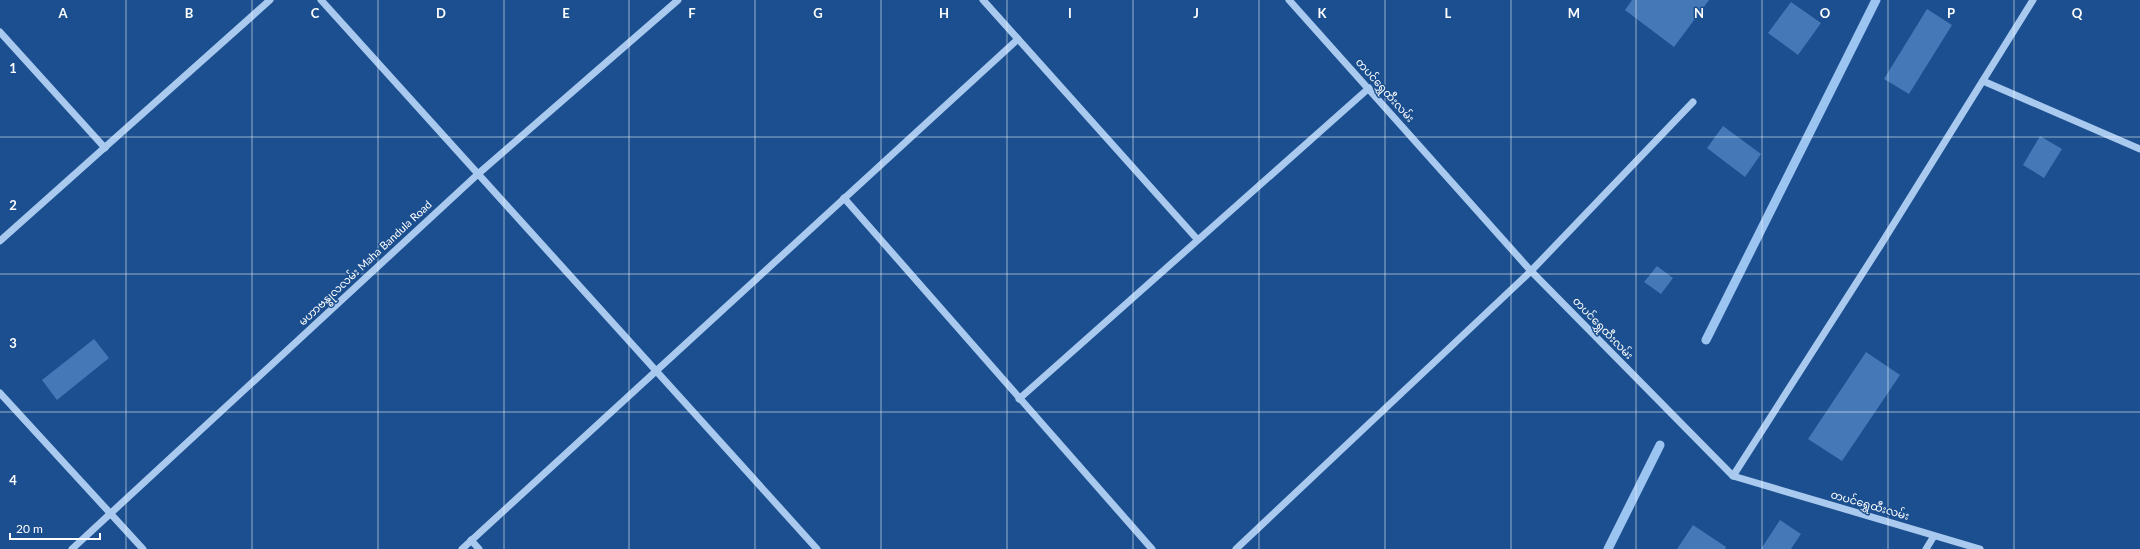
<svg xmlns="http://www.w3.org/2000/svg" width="2140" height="549" font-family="Lato,'Noto Sans Myanmar',sans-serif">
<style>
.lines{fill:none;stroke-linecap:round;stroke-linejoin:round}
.stream{stroke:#9cc4f0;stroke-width:9}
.building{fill:#4478b7}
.minor{stroke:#a9c9ee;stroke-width:7}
.grid{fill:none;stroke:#fff;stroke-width:1;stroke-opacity:0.55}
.labels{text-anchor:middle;stroke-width:3;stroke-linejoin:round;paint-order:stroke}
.street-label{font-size:11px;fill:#fff;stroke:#1b4f8f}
.grid-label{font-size:13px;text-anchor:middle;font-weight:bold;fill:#fff;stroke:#1b4f8f;stroke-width:3;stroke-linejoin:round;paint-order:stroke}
</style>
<rect width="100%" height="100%" fill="#1b4f8f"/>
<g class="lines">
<g class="stream">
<polyline points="1706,340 1876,0"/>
<polyline points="1608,549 1660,445"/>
</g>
</g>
<g class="building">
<polygon points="1632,0 1709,0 1674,47 1625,10"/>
<polygon points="1791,2 1821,23 1798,55 1768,33"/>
<polygon points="1927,9 1952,25 1909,94 1884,79"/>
<polygon points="1723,126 1761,154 1745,177 1707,148"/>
<polygon points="2040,136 2062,149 2044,178 2023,165"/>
<polygon points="1657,266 1673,278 1661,294 1644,282"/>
<polygon points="94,339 109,358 57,400 42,380"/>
<polygon points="1866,352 1900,375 1842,461 1808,439"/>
<polygon points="1780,520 1801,534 1791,549 1761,549"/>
<polygon points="1693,525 1726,547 1725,549 1677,549"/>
</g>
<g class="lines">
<g class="minor">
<polyline points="321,0 817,549"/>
<polyline points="983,0 1197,239"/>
<polyline points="1289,0 1531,271 1733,476 1980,549"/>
<polyline points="0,32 105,148"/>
<polyline points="1983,81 2140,149"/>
<polyline points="844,198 1152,549"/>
<polyline points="0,241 270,0"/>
<polyline points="0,393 143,549"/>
<polyline points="1019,399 1369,88"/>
<polyline points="1733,476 1880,246 2033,0"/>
<polyline points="471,540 479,549"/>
<polyline points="72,549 478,174 678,0"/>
<polyline points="462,549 1018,39"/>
<polyline points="1236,549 1531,271 1693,102"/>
<polyline points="1926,549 1934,536"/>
</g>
</g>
<path class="grid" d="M126,0V549M252,0V549M378,0V549M504,0V549M629,0V549M755,0V549M881,0V549M1007,0V549M1133,0V549M1259,0V549M1385,0V549M1511,0V549M1636,0V549M1762,0V549M1888,0V549M2014,0V549M0,137H2140M0,274H2140M0,412H2140"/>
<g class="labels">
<g class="street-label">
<text transform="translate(1385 90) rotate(48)" y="4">တပင်ရွှေထီးလမ်း</text>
<text transform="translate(365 263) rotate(-43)" y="4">မဟာဗန္ဓုလလမ်း Maha Bandula Road</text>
<text transform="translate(1603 328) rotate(46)" y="4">တပင်ရွှေထီးလမ်း</text>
<text transform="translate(1870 505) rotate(16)" y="4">တပင်ရွှေထီးလမ်း</text>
</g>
</g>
<g class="grid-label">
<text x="63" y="18">A</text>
<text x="189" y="18">B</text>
<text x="315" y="18">C</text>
<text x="441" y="18">D</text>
<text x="566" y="18">E</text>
<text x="692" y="18">F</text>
<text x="818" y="18">G</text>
<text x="944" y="18">H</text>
<text x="1070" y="18">I</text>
<text x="1196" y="18">J</text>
<text x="1322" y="18">K</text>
<text x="1448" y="18">L</text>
<text x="1574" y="18">M</text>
<text x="1699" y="18">N</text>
<text x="1825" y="18">O</text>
<text x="1951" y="18">P</text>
<text x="2077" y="18">Q</text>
<text x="13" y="73">1</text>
<text x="13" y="210">2</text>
<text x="13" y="348">3</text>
<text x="13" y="485">4</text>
</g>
<path d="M10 533v6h90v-6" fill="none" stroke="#ffffff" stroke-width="2"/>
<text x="16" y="533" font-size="12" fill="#ffffff" stroke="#1b4f8f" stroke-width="3" paint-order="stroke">20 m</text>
</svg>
